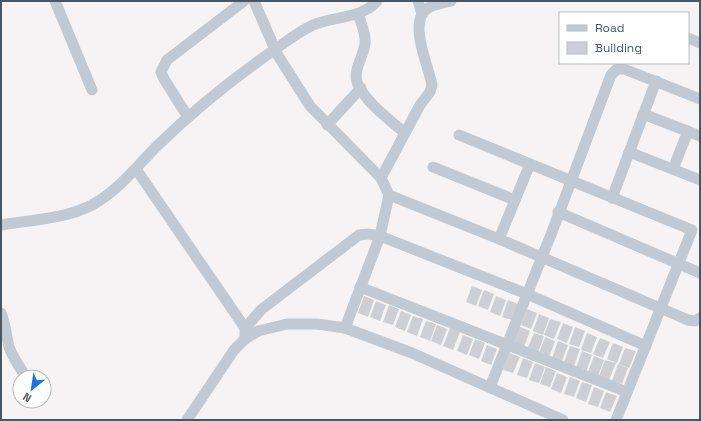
<svg xmlns="http://www.w3.org/2000/svg" width="701" height="421" font-family="'Space Grotesk',sans-serif">
<style>
.building{fill:#cdcfd5}
.lines{fill:none;stroke-linecap:round;stroke-linejoin:round}
.minor{stroke:#c1cad2;stroke-width:11}
</style>
<rect width="100%" height="100%" fill="#f5f3f3"/>
<g class="building">
<polygon points="472,286 482,290 476,306 466,302"/>
<polygon points="484,290 494,294 488,310 478,306"/>
<polygon points="364,296 374,300 368,317 358,313"/>
<polygon points="496,296 506,300 500,316 490,312"/>
<polygon points="508,300 518,304 512,320 502,317"/>
<polygon points="376,301 386,305 380,321 370,317"/>
<polygon points="389,305 399,309 393,325 383,322"/>
<polygon points="527,309 537,313 531,329 521,325"/>
<polygon points="401,311 411,315 405,331 395,327"/>
<polygon points="539,314 549,318 543,335 533,331"/>
<polygon points="413,316 423,319 417,336 407,332"/>
<polygon points="550,319 561,322 554,339 544,335"/>
<polygon points="426,321 436,324 430,341 420,337"/>
<polygon points="563,323 573,327 567,343 557,339"/>
<polygon points="437,325 447,329 441,345 431,341"/>
<polygon points="518,326 530,331 524,347 512,342"/>
<polygon points="575,327 585,331 579,347 569,344"/>
<polygon points="450,328 460,332 453,350 443,346"/>
<polygon points="534,333 544,336 538,353 527,349"/>
<polygon points="587,333 597,337 591,353 581,350"/>
<polygon points="463,335 473,339 467,355 457,351"/>
<polygon points="545,337 555,341 549,357 539,353"/>
<polygon points="600,338 610,342 603,358 593,354"/>
<polygon points="475,339 485,343 479,359 469,355"/>
<polygon points="558,341 568,345 562,361 552,358"/>
<polygon points="613,343 623,347 617,363 607,359"/>
<polygon points="487,345 497,349 491,365 481,361"/>
<polygon points="570,346 580,349 574,366 564,362"/>
<polygon points="625,348 636,351 629,368 619,364"/>
<polygon points="582,351 592,355 586,372 576,368"/>
<polygon points="509,353 520,357 513,373 503,370"/>
<polygon points="594,356 604,360 598,376 588,372"/>
<polygon points="523,358 533,362 527,378 517,375"/>
<polygon points="605,360 616,363 609,380 599,376"/>
<polygon points="535,363 545,367 539,383 529,380"/>
<polygon points="618,364 628,368 622,384 612,381"/>
<polygon points="546,367 556,371 550,387 540,384"/>
<polygon points="557,373 567,377 561,393 551,389"/>
<polygon points="570,377 580,381 574,397 564,394"/>
<polygon points="582,382 592,385 586,402 576,398"/>
<polygon points="594,387 604,391 598,407 588,404"/>
<polygon points="606,392 617,396 610,412 600,408"/>
</g>
<g class="lines">
<g class="minor">
<polyline points="55,1 92,90"/>
<polyline points="254,1 277,54 310,106 381,178 389,195"/>
<polyline points="418,1 422,14"/>
<path d="M358,14C361,23 366,33 365,43C364,56 353,69 357,82C363,100 391,121 405,133"/>
<polyline points="688,38 700,43"/>
<polyline points="643,114 700,136"/>
<polyline points="188,117 164,79 161,72 167,60 244,1"/>
<polyline points="327,125 361,88"/>
<polyline points="459,135 692,230 616,420"/>
<polyline points="629,152 700,180"/>
<polyline points="433,167 515,200"/>
<polyline points="136,169 245,328"/>
<polyline points="673,169 688,131"/>
<path d="M381,178L420,105L430,92L432,85C429,67 407,21 428,8C434,4 444,3 451,1"/>
<polyline points="612,198 656,81"/>
<polyline points="558,212 700,273"/>
<path d="M1,225C31,220 65,219 92,205C118,191 137,166 157,146C194,110 235,77 277,48C288,40 300,31 313,25C333,16 362,19 377,1"/>
<polyline points="499,239 530,164"/>
<polyline points="360,287 627,392"/>
<path d="M1,313C6,325 6,335 9,347C13,358 20,368 26,377"/>
<polyline points="345,328 380,236 389,195 499,239 688,320 695,321 700,318"/>
<polyline points="245,339 245,328 262,309 359,235 368,234 380,236 527,294 646,346"/>
<polyline points="490,387 552,232 611,75 617,69 624,69 700,99"/>
<polyline points="187,420 234,350 245,339 258,331 287,324 317,324 345,328 412,353 563,420"/>
</g>
</g>
<rect width="701" height="421" fill="none" stroke="#4a5661" stroke-width="4"/>
<rect x="559" y="12" width="130" height="52" fill="#ffffff" stroke="#b7bbc0"/>
<rect x="567" y="25" width="20" height="6" fill="#c1cad2" stroke="#b7bbc0"/>
<text x="595" y="32" font-size="12" fill="#4a5661">Road</text>
<rect x="567" y="42" width="20" height="12" fill="#cdcfd5" stroke="#b7bbc0"/>
<text x="595" y="52" font-size="12" fill="#4a5661">Building</text>
<g transform="translate(32 389) rotate(210)"><circle r="19" fill="#ffffff" stroke="#b7bbc0"/>
<path d="M0-3L7 15L0 10L-7 15Z" fill="#1a73e8"/>
<text y="-6" font-size="11" font-weight="bold" text-anchor="middle" fill="#4a5661">N</text>
</g>
</svg>
